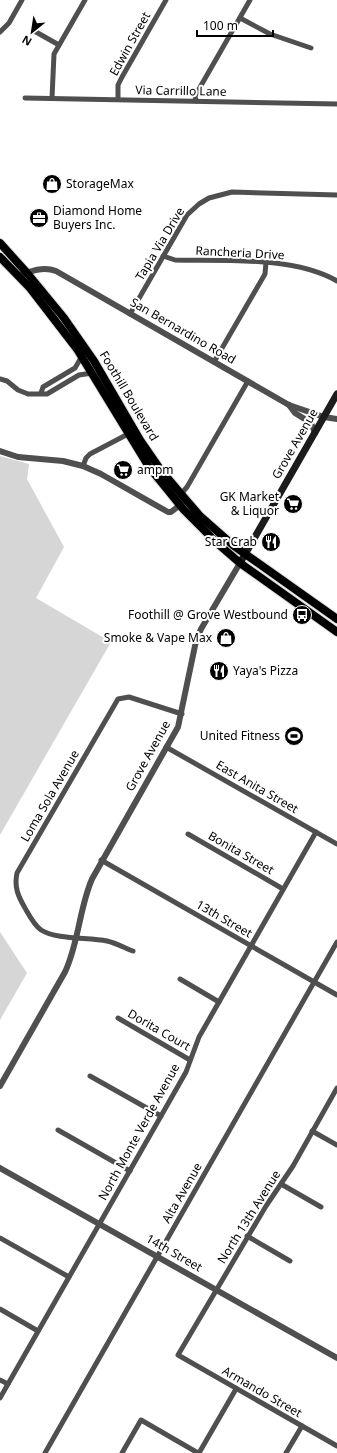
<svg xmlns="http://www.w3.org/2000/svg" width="337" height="1453" font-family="'Noto Sans',sans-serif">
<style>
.green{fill:#d6d6d6}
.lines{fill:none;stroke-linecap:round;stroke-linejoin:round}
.primary-casing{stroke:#dbdbdb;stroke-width:10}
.minor{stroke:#4f4f4f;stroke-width:5}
.tertiary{stroke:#4f4f4f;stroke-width:6}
.secondary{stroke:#1c1c1c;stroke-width:7}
.primary{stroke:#000;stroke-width:8}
.labels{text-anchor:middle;stroke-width:4;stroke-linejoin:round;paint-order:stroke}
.street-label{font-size:12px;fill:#000;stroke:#fff}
.poi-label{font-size:12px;fill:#000;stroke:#fff;text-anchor:end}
</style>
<rect width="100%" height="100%" fill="#fff"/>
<g class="green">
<polygon points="0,456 29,464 27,479 64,547 36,598 111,642 0,835"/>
<polygon points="0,932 27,973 0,1020"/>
</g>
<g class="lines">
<g class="primary-casing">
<g id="primary">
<polyline points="0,243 27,273 64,318 94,361 140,440 160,469 181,494 200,516 234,546 337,619"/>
<polyline points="0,257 30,288 77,349 149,467 184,510 217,543 240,563 337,632"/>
</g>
</g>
<g class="minor">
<polyline points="240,18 270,34 311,48"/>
<polyline points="0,32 9,23 22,0"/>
<polyline points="36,32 59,45"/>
<polyline points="25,98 337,104"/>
<polyline points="52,98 54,54 85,0"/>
<polyline points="118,99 118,85 122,77 166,0"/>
<polyline points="196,101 195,96 250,0"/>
<path d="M163,256L175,260C224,261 294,256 337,281"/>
<polyline points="130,314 187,215 199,204 209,198 232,192 337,195"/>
<polyline points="214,362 265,274 266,262"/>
<polyline points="0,379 7,381 18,390 28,394 47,394 79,375 92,373"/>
<polyline points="41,393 43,387 75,368 82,356"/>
<polyline points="83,466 86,458 90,454 130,433"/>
<polyline points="181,494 187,487 248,381"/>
<polyline points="166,747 337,844"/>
<polyline points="188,834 283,889"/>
<polyline points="101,860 337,995"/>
<path d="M133,951C125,948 116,943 107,941C89,937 57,940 41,930C34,925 29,915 25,908C18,896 14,887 17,873L118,699L129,697L182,714"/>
<polyline points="180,979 219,1002"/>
<polyline points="118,1018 190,1060"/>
<polyline points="90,1076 161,1116"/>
<polyline points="337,1088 293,1166 266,1206 178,1355 337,1446"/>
<polyline points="58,1130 130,1171"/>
<polyline points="312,1131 337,1145"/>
<polyline points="281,1184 321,1207"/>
<polyline points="247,1236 290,1261"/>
<polyline points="0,1238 69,1277"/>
<polyline points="0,1309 38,1331"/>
<polyline points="0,1380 8,1384"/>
<polyline points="0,1398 161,1116 186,1072 199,1037 316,832"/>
<polyline points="45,1453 337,942"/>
<polyline points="122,1453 141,1420 198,1453"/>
<polyline points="199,1453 236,1389"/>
<polyline points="286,1453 302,1426"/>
</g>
<g class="tertiary">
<path d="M19,276C31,271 43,266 56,271L289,405L324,417L337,419"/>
<polyline points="289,405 295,413 311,423 315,433"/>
<polyline points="0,451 18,457 63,461 83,466 101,474 168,512 171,512 180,505"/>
<path d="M0,1086L65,972C79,942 79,909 92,879L178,727L196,641L201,629L240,563"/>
<polyline points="0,1168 337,1358"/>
</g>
<polyline class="secondary" points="240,563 337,394"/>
<use href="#primary" class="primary"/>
</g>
<defs>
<g id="shop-disc" transform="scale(1)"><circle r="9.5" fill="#000" stroke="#fff"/><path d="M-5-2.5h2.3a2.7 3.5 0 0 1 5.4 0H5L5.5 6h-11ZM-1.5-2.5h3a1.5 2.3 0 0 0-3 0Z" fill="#fff"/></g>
<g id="office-disc" transform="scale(1)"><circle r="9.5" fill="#000" stroke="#fff"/><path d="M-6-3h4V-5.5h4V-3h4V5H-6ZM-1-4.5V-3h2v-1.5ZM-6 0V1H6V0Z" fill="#fff"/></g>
<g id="supermarket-disc" transform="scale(1)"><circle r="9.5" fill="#000" stroke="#fff"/><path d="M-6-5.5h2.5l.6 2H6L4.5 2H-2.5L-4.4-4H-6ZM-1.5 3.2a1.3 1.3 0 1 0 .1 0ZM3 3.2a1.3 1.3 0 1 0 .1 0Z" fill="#fff"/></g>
<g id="restaurant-disc" transform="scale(1)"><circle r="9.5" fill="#000" stroke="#fff"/><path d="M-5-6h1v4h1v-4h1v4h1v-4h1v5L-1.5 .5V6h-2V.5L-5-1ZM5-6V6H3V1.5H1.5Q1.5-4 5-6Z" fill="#fff"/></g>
<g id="bus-disc" transform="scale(1)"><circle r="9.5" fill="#000" stroke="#fff"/><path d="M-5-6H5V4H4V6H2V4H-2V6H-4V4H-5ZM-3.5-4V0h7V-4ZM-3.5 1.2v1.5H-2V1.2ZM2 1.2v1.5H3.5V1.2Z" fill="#fff"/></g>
<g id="stadium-disc" transform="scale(1)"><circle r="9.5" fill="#000" stroke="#fff"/><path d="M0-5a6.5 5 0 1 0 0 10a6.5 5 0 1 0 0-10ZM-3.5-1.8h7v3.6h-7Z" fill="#fff"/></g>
</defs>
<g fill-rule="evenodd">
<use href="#shop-disc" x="52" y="184"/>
<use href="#office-disc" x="39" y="218"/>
<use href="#supermarket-disc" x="123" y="470"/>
<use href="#supermarket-disc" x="293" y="504"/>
<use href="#restaurant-disc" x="271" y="542"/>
<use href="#bus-disc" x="302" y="615"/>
<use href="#shop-disc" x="226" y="638"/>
<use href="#restaurant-disc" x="219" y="671"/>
<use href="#stadium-disc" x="294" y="736"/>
</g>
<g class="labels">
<g class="street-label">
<text transform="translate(130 44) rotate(-61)" y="4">Edwin Street</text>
<text transform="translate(181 91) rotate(1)" y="4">Via Carrillo Lane</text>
<text transform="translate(160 244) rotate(-59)" y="4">Tapia Via Drive</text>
<text transform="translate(240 253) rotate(3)" y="4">Rancheria Drive</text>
<text transform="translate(183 331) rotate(30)" y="4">San Bernardino Road</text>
<text transform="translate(129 396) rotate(59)" y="4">Foothill Boulevard</text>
<text transform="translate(295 444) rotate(-60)" y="4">Grove Avenue</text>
<text transform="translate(148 756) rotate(-61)" y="4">Grove Avenue</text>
<text transform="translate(257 787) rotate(30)" y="4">East Anita Street</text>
<text transform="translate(50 796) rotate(-60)" y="4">Loma Sola Avenue</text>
<text transform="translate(241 853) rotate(30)" y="4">Bonita Street</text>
<text transform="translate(224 919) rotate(30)" y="4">13th Street</text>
<text transform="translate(159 1030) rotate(30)" y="4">Dorita Court</text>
<text transform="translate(139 1132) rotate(-61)" y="4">North Monte Verde Avenue</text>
<text transform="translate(182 1193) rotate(-60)" y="4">Alta Avenue</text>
<text transform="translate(249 1217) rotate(-58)" y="4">North 13th Avenue</text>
<text transform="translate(174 1253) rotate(30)" y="4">14th Street</text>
<text transform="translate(262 1392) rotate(30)" y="4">Armando Street</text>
</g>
<g class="poi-label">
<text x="66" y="188" text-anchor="start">StorageMax</text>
<text x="53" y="215" text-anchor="start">Diamond Home<tspan x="53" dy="14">Buyers Inc.</tspan></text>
<text x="137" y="474" text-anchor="start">ampm</text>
<text x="279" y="501">GK Market<tspan x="279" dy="14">&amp; Liquor</tspan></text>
<text x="257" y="546">Star Crab</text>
<text x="288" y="619">Foothill @ Grove Westbound</text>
<text x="212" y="642">Smoke &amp; Vape Max</text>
<text x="233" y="675" text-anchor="start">Yaya's Pizza</text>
<text x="280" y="740">United Fitness</text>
</g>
</g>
<g transform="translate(32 32) rotate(210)" stroke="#ffffff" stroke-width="3" paint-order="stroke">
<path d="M0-3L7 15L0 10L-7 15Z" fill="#000000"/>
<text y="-6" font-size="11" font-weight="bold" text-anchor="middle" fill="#000000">N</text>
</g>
<path d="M197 30v6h76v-6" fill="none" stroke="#000000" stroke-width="2"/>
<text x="203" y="30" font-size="12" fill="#000000" stroke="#ffffff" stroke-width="3" paint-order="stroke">100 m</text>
</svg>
